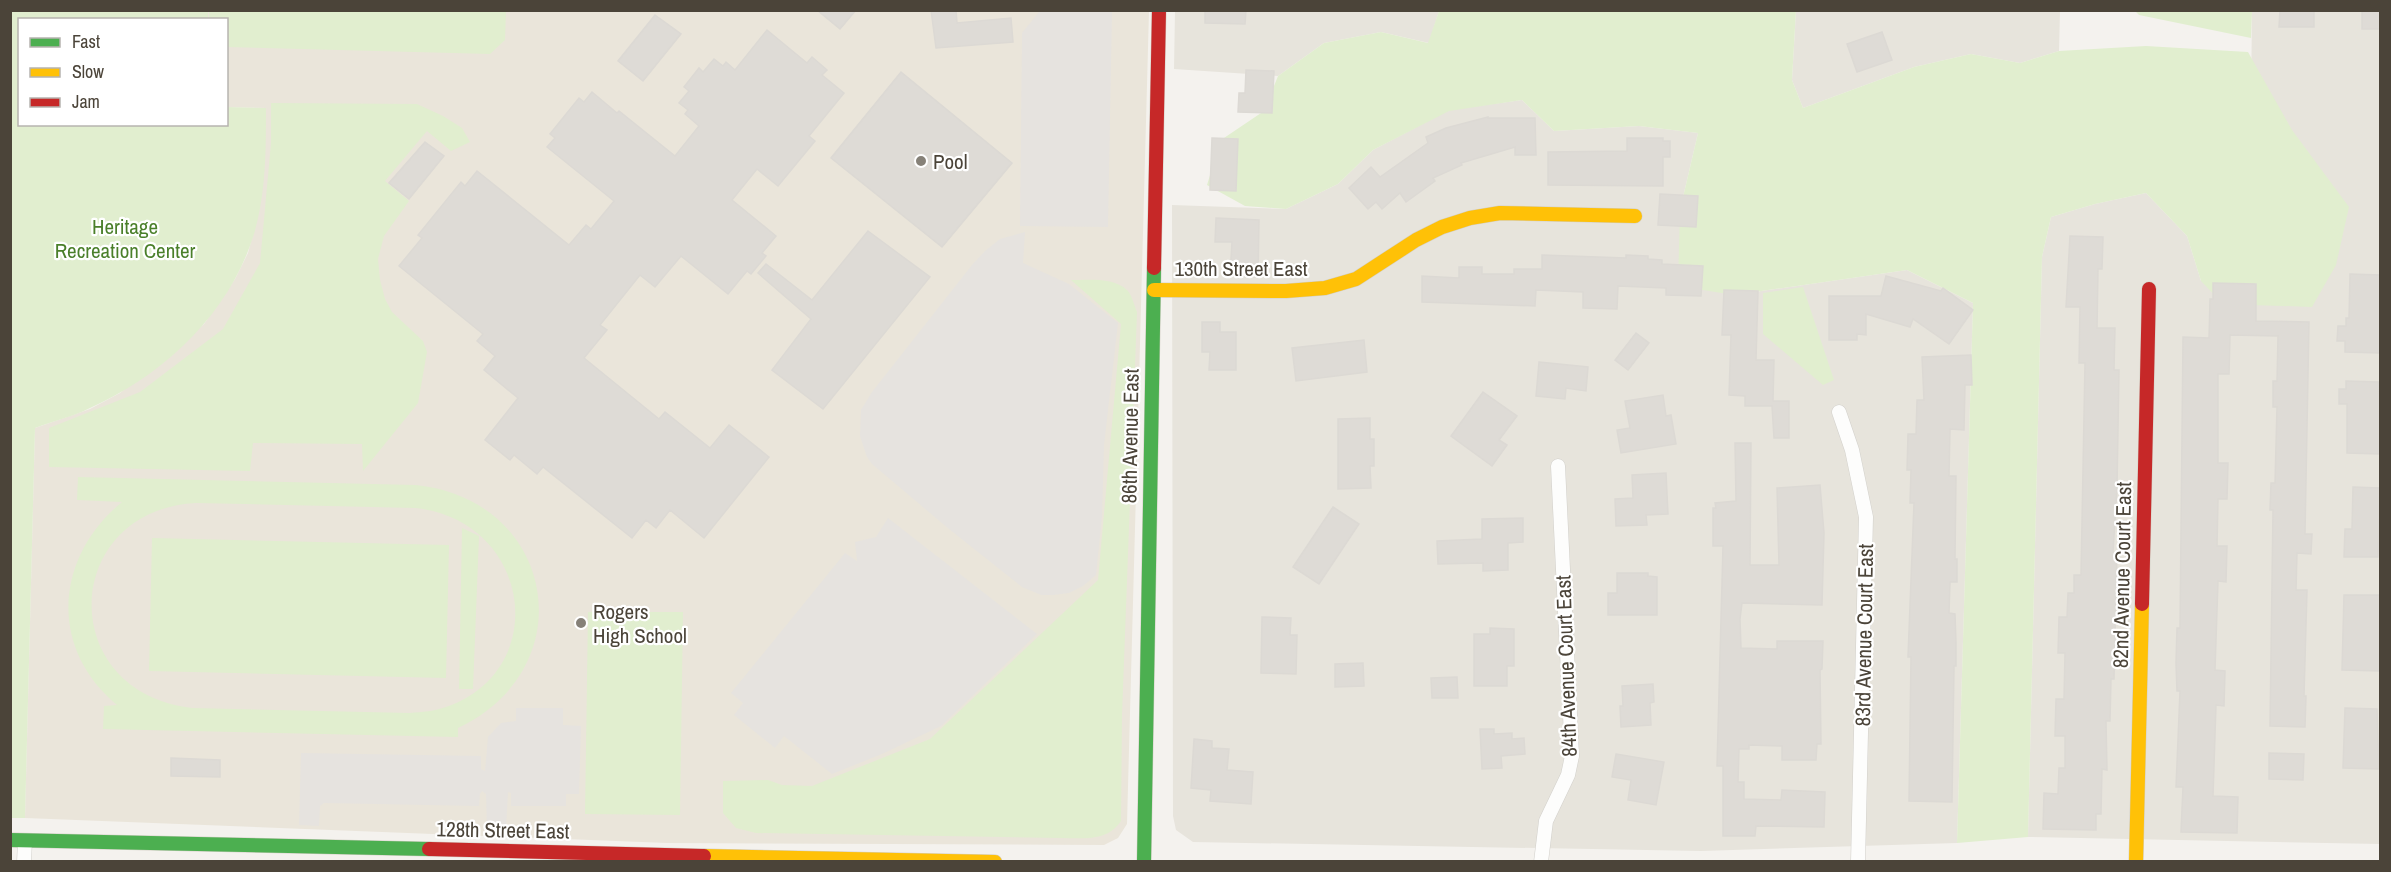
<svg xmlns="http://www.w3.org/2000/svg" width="2391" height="872" viewBox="0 0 2391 872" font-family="'Archivo Narrow',sans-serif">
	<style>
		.residential { fill: #e7e4dc }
		.education { fill: #eae5da }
		.green { fill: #e1eecf; fill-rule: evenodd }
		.parking { fill: #e6e3df }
		.building { fill: #dedbd6; stroke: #dcd9d4; stroke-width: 1.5 }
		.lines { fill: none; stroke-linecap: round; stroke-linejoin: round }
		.street-casing { stroke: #d2d0cb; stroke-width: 15 }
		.fast-casing { stroke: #d3cfc5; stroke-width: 15 }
		.slow-casing { stroke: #d3cfc5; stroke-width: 15 }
		.jam-casing { stroke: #d3cfc5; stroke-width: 15 }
		.street { stroke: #fdfdfc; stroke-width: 14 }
		.fast { stroke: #4caf50; stroke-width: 14 }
		.slow { stroke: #ffc107; stroke-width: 14 }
		.jam { stroke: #c62828; stroke-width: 14 }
		.poi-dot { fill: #868178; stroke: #fff; stroke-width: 2 }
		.labels { text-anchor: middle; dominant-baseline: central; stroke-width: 4.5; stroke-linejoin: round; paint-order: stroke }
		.poi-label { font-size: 21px; fill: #4b4439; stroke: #fff; text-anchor: start }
		.park-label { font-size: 21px; fill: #4a7f2a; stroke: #fff }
		.street-label { font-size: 21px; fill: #4b4439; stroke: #fff }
	</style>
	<rect width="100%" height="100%" fill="#f4f2ee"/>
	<g class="residential">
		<polygon points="1175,11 1439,11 1429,43 1381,32 1324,43 1278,76 1174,69"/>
		<polygon points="1796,11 2060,11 2059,51 2020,63 1971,54 1914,67 1803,108 1792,80"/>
		<polygon points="2252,11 2380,11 2380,844 2028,837 2042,257 2051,217 2095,204 2146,193 2187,236 2201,281 2249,283"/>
		<polygon points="1522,100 1554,131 1639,126 1698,133 1680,210 1734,295 1907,270 1973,303 1957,843 1701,851 1193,842 1176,830 1173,816 1172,205 1286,209 1338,184 1373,150 1449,110"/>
	</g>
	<polygon class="education" points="208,11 1149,11 1127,824 1118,838 1104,845 667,843 25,818 35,428 90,409 120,393 204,324 235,279 248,253 259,211 266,108 227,107 226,20 208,19"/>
	<g class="green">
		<polygon points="1642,10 1796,10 1792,80 1803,108 1914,67 1971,54 2020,63 2059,51 2146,46 2248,52 2292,130 2349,207 2336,265 2312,307 2223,304 2201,281 2187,236 2146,193 2095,204 2051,217 2042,257 2028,837 1957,843 1973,303 1907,270 1734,295 1678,286 1680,210 1698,133 1639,126 1554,131 1522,100 1449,111 1373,150 1338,184 1286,209 1245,206 1207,185 1221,140 1264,111 1278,76 1324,43 1381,32 1428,43 1439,11"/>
		<path d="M10 11H208V20H20V124H226L227 107 266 108C266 150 266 194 254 234 230 313 164 375 90 408 72 417 53 421 35 428L25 818H10Z"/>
		<polygon points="209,11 506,11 505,40 490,54 227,47 226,20 209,19"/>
		<polygon points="2135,11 2252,11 2251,38 2139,15"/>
		<polygon points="271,103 417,104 443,116 462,128 470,142 451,151 427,131 385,181 409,201 384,236 378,259 380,280 385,299 392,312 423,341 427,352 418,403 363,471 362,444 253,443 250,471 49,467 49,428 140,392 223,329 260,263 271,143"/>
		<path d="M1071 280C1088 280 1114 277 1127 290 1132 295 1134 305 1137 312L1122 715 1121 821C1107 842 1084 838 1061 838L756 833 736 828 723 813V781L768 780 782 785 812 786 930 739 1098 580 1121 324Z"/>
		<polygon points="1803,287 1834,380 1823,385 1763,334 1763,293"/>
		<path d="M78 477 416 485C556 500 585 668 458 728V737L103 729 104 706 117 705C48 648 55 557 122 502L77 500ZM196 503 415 508C531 520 553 670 446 707 435 711 422 712 410 713L192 708C54 692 61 510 196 503Z"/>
		<polygon points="462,528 479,536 473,689 459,689"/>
		<polygon points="152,538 449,545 446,678 149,671"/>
		<polygon points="588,612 683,612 680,815 585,814"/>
	</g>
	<g class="parking">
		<polygon points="1040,11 1112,11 1108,227 1020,226 1022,33"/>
		<polygon points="1025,232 1023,263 1069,284 1118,323 1104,445 1102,516 1096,575 1083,586 1069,593 1053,595 1041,595 1022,587 949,529 872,464 867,457 860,436 861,410 872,392 972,265 985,251 1000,239"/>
		<polygon points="888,518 1037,634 941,726 882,754 832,774 784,736 775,748 734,715 743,703 731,693 845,553 857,561 855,542 876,537"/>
		<polygon points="516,708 563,708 563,725 581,726 579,794 566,794 566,806 511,806 511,793 508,792 506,829 487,830 486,794 482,791 480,794 479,806 324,803 320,806 319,826 299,825 301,753 481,756 481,769 485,771 488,737 501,723 516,721"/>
	</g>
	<g class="building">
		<polygon points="817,10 856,10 840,29"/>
		<polygon points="931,10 956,10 957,23 1011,18 1013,42 936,48"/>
		<polygon points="1205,10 1246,10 1245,24 1205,23"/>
		<polygon points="2280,10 2314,10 2314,27 2279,27"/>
		<rect x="2362" y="10" width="18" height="19"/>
		<polygon points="655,15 681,34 643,81 618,61"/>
		<polygon points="767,30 807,63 812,57 827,70 822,75 844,93 809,136 815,141 778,186 757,169 732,200 776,236 762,253 766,256 751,274 747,271 728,294 681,256 655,287 640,275 600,325 607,330 584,358 659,419 665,412 710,448 729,425 769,457 704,538 670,510 656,528 646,520 632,538 543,467 537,474 514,455 510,460 485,440 518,398 484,370 495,356 477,341 483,334 399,266 422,238 418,235 461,182 465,186 477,171 569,245 586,225 591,229 614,201 547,147 555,138 550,134 579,98 584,102 592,92 617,113 619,111 675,156 699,126 685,114 688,110 679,103 689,91 684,87 699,68 703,72 714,59 723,66 726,62 735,70"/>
		<polygon points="1882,32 1892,60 1857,72 1847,44"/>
		<polygon points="1246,70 1274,71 1272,113 1238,112 1239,93 1245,93"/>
		<polygon points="901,72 1012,163 942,247 831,158"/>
		<polygon points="1488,117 1488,118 1535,118 1536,155 1515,155 1515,147 1461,163 1462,165 1433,178 1435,181 1406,202 1400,193 1382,209 1376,202 1368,209 1349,188 1371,167 1380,177 1428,143 1426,137 1446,128"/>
		<polygon points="1212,138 1238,139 1236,191 1210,190"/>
		<polygon points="1627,138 1663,138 1663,141 1670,141 1670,157 1663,157 1663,186 1548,185 1548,152 1627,151"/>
		<polygon points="425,142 444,156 409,199 389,183"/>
		<polygon points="1660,194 1698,196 1696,227 1658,225"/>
		<polygon points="1216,218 1259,220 1258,277 1230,276 1232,242 1215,242"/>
		<polygon points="868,231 930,277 823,409 772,370 811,319 758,273 766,264 812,300"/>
		<polygon points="2070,236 2103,237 2102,269 2098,269 2097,328 2115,328 2114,370 2119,370 2117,488 2113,552 2117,553 2114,679 2111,679 2110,721 2106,721 2107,770 2102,769 2101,814 2096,814 2096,830 2043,829 2044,793 2058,794 2059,768 2065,768 2065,736 2055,736 2056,699 2064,699 2065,653 2058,653 2059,617 2067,617 2068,593 2074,593 2074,575 2081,575 2085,363 2079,363 2080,307 2066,307"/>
		<polygon points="1542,255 1626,258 1626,255 1648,256 1648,259 1662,260 1662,264 1703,266 1701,296 1666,295 1666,288 1618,286 1617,309 1583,308 1583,292 1536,290 1535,306 1422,302 1422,276 1459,278 1459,267 1482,267 1482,274 1514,274 1514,269 1542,269"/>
		<polygon points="2350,274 2380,275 2380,353 2345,352 2345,341 2337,341 2338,326 2346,326 2346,318 2349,318"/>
		<polygon points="1886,276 1941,291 1943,288 1973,310 1949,344 1913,319 1910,327 1866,314 1866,335 1857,334 1857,340 1829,340 1829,296 1881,296"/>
		<polygon points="2213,283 2256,284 2256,321 2309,322 2305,534 2312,534 2311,554 2297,553 2296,590 2307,590 2304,696 2306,696 2305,727 2270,726 2273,510 2270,510 2271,483 2275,483 2277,407 2273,407 2273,381 2277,381 2278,336 2230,335 2229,374 2218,374 2218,463 2228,463 2227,499 2218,499 2217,546 2227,546 2226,582 2218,581 2215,670 2225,671 2224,706 2216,705 2213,796 2238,797 2237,833 2181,832 2183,787 2176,787 2180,691 2177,691 2176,663 2177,628 2180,628 2183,337 2209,338 2210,299 2213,299"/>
		<polygon points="1724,290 1758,291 1756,360 1774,360 1773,401 1789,401 1789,438 1774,438 1772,406 1745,406 1745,396 1729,395 1731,335 1722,335"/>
		<polygon points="1202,322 1220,322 1220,332 1236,332 1236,370 1209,370 1210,352 1202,352"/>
		<polygon points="1636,333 1649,343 1628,370 1615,360"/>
		<polygon points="1364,340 1367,372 1296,381 1292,348"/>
		<polygon points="1971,355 1972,385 1965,385 1964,430 1950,429 1949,476 1956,476 1955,559 1957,559 1957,582 1950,582 1949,613 1955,614 1956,642 1956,666 1954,666 1952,802 1909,801 1911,657 1908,657 1914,503 1910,503 1911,470 1907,470 1908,434 1916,434 1917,400 1924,400 1922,357"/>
		<polygon points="1539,362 1588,367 1586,391 1566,388 1565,399 1536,396"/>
		<polygon points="2346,381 2379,382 2380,454 2347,453 2347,404 2339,404 2339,389 2346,389"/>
		<polygon points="1483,392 1517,416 1499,440 1507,445 1492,466 1451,436"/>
		<polygon points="1663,395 1666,416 1671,415 1676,444 1621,453 1617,430 1630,428 1625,401"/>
		<polygon points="1370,418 1370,439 1374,439 1374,466 1370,466 1371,488 1338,489 1338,419"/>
		<polygon points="1735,443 1751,443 1750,565 1779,565 1777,488 1820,485 1824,533 1822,605 1742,603 1740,619 1741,648 1777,649 1777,641 1823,641 1822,669 1820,670 1821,744 1817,744 1816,760 1782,760 1782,746 1749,745 1749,749 1739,749 1738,782 1744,782 1744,799 1781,800 1782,790 1825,792 1824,827 1756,826 1755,836 1723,836 1723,766 1717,766 1723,546 1713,546 1713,508 1716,508 1715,503 1736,501"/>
		<polygon points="1666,473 1668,514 1646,515 1647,525 1616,526 1615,499 1633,498 1632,475"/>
		<polygon points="2353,487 2380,488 2378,557 2344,557 2345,529 2352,529"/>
		<polygon points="1333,507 1359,524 1319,584 1293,567"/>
		<polygon points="1523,518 1523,542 1508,543 1508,570 1483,571 1483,563 1438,564 1437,541 1482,539 1482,519"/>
		<polygon points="1617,573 1648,573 1648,576 1657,577 1657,615 1608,615 1608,593 1617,593"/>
		<polygon points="2344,595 2380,595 2380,671 2342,670"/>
		<polygon points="1262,617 1291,618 1290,635 1297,635 1296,674 1261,673"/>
		<polygon points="1490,628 1514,629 1514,666 1507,666 1507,686 1474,686 1474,634 1490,634"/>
		<polygon points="1363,663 1364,686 1335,687 1335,664"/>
		<polygon points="1457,677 1458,698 1432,698 1431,678"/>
		<polygon points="1653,684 1654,702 1650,703 1651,725 1621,727 1620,706 1623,706 1622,686"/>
		<polygon points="2345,708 2377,709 2379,769 2343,768"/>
		<polygon points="1480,729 1494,729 1494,734 1512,733 1512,739 1524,738 1525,754 1501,756 1502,768 1482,769"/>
		<polygon points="1194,739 1212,741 1212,748 1229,749 1227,770 1253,772 1251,804 1210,801 1211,790 1191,788"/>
		<polygon points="2269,753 2304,754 2303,780 2269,779"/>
		<polygon points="1616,754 1664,762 1656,805 1628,800 1631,780 1612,777"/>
		<polygon points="171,758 220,760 220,777 171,776"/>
	</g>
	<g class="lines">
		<defs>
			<g id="street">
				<polyline points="1839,412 1852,450 1866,517 1858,862"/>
				<polyline points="24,862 25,841"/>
				<polyline points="1541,862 1546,821 1568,775 1572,756 1558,466"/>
			</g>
			<g id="fast">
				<polyline points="10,840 429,849"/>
				<polyline points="1144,862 1154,268"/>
			</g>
			<g id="slow">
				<polyline points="1154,290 1286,291 1325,288 1356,279 1416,240 1442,227 1470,218 1500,213 1635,216"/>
				<polyline points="704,856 995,862"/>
				<polyline points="2136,862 2142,604"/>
			</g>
			<g id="jam">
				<polyline points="1154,268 1159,10"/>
				<polyline points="2142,604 2149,289"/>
				<polyline points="429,849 704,856"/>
			</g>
		</defs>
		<use href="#street" class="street-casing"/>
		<use href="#fast" class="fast-casing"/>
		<use href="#slow" class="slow-casing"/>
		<use href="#jam" class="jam-casing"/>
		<use href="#street" class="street"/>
		<use href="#fast" class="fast"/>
		<use href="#slow" class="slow"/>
		<use href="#jam" class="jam"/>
	</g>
	<g class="poi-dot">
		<circle cx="921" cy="161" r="6"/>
		<circle cx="581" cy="623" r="6"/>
	</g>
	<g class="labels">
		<g class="poi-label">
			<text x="933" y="161">Pool</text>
			<text x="593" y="611">Rogers<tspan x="593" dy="24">High School</tspan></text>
		</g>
		<g class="park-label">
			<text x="125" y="226">Heritage<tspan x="125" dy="24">Recreation Center</tspan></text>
		</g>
		<g class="street-label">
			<text x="1241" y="268">130th Street East</text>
			<text transform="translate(1130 436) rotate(-89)">86th Avenue East</text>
			<text transform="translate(2122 575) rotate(-89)">82nd Avenue Court East</text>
			<text transform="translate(1864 635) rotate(-89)">83rd Avenue Court East</text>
			<text transform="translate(1566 666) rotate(-92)">84th Avenue Court East</text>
			<text transform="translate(503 830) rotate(1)">128th Street East</text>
		</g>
	</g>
	<rect width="2391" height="872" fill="none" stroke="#4b4439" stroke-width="24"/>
	<rect x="18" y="18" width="210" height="108" fill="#ffffff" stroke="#b7b4b0" stroke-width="1.5"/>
	<rect x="30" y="38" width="30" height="9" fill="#4caf50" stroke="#b7b4b0" stroke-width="1.5"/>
	<text x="72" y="48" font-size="18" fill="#4b4439">Fast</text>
	<rect x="30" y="68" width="30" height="9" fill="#ffc107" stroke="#b7b4b0" stroke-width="1.5"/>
	<text x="72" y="78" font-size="18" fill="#4b4439">Slow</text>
	<rect x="30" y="98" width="30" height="9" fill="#c62828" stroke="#b7b4b0" stroke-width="1.5"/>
	<text x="72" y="108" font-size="18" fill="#4b4439">Jam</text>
</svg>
